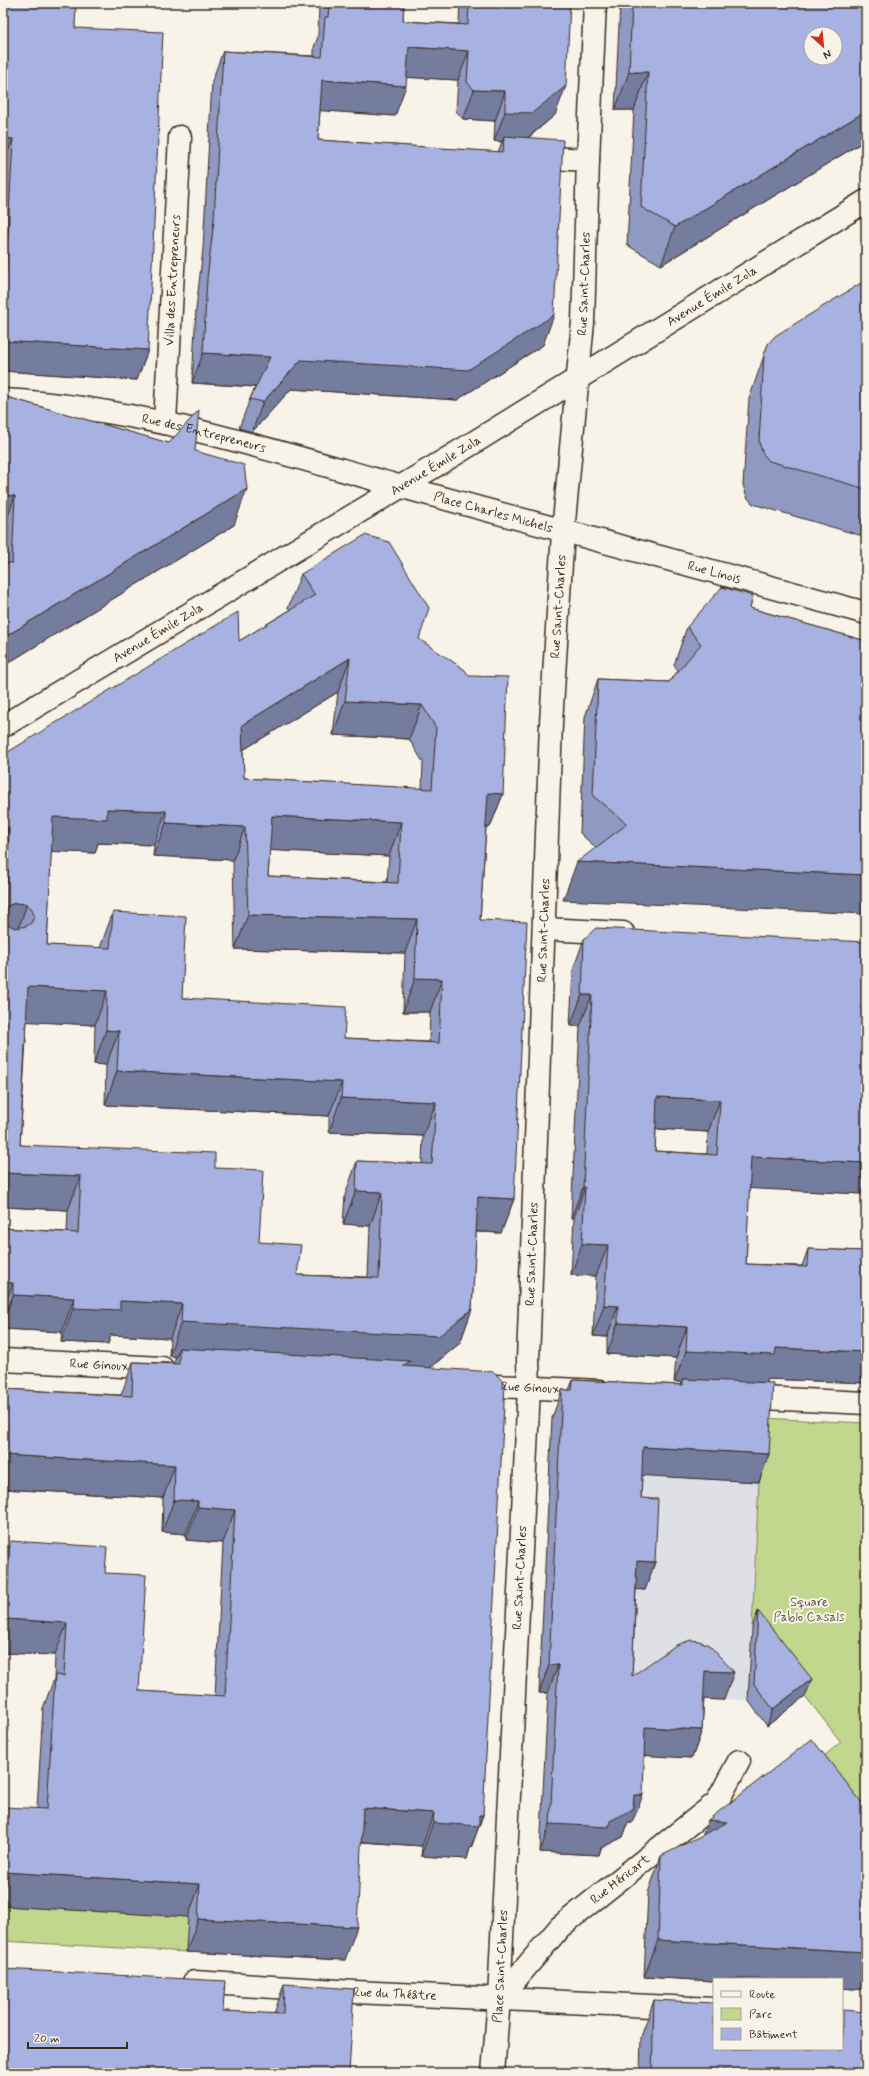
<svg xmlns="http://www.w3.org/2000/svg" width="869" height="2076" viewBox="0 0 869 2076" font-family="Mynerve,sans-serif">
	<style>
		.built { fill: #dfe0e6 }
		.green { fill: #c0d78d; stroke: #7e8056 }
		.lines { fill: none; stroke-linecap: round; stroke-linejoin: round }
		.street-casing { stroke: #3b2a1e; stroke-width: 25 }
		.secondary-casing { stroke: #3b2a1e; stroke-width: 25 }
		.street { stroke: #f7f3e8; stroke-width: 22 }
		.secondary { stroke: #f7f3e8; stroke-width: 22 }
		.wall { fill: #9099c2; stroke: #3b2a1e; fill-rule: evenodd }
		.shaded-wall { fill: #757d9e; stroke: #3b2a1e }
		.building { fill: #a7b2e2; stroke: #3b2a1e; fill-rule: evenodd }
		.labels { text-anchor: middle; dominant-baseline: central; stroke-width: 4; stroke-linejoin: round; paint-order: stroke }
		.street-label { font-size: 13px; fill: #3b2a1e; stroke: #f7f3e8 }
		.park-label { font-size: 13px; fill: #5c553a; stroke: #f7f3e8 }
	</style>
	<rect width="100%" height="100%" fill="#f7f3e8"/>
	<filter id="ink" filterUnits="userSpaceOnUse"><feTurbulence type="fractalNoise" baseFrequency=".025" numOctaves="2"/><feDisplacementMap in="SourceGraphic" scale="8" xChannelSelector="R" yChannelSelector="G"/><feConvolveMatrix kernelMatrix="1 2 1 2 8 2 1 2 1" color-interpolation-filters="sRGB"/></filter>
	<g filter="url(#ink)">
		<polygon class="built" points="762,1418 748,1700 539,1693 548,1506"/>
		<g class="green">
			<polygon points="762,1418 866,1423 866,1862 813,1765 841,1742 752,1628"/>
			<polygon points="3,1906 188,1916 187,1952 3,1941"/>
		</g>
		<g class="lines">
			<defs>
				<g id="street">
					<polyline points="533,157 588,160"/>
					<path id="s1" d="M165 423 180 137"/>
					<polyline points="544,929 623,933"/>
					<path id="s2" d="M3 1360 162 1368"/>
					<path id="s3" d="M476 1385 599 1391"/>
					<polyline points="743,1397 866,1403"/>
					<path id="s4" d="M194 1982 355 1992 714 2009"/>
					<path id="s5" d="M499 1999 560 1927 717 1802 739 1761"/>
					<path id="s6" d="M493 2073 499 1999 529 1388 528 1361 551 723 563 532 583 322 588 160 595 3"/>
				</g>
				<g id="secondary">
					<path id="s7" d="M3 400C137 407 267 449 395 485 552 529 709 571 866 613"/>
					<path id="s8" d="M3 726 460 451 866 201"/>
				</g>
			</defs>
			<use href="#street" class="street-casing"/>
			<use href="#secondary" class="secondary-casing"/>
			<use href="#street" class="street"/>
			<use href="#secondary" class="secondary"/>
		</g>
		<g class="wall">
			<polygon points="3,3 75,28 148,350 137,380 3,371"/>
			<path d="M319 3H404L403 21 459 24 460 3H570L555 115 528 138 543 345 457 400 291 389 252 432 239 428 250 399 255 387 192 383 196 309 203 249 212 81 223 51 314 56V47L318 37ZM407 77 458 80 456 111 463 119 495 121 494 141 502 142 498 152 318 140 320 110 395 116Z"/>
			<polygon points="620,3 866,3 866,140 661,265 627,245 634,110 615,110"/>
			<polygon points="866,280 866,537 753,504 747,497 743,485 749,399 768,344"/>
			<polygon points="3,396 195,451 234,525 3,666"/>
			<path d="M301 574 419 639 503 794 490 827H486L480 920 514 1199 501 1233 476 1232 472 1309 460 1343 430 1368 483 1815 471 1848H470L467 1859 421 1856 422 1846 361 1842 345 1960 186 1952 188 1917 37 1809 43 1708 54 1679 55 1655 3 1653V1561L10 1541 105 1573 139 1691 215 1696 223 1543 186 1540V1534L162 1532 163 1498 3 1489V1389L121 1395 133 1362 174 1363 176 1357 169 1356 170 1338 111 1335 108 1344 61 1342 62 1332 3 1329V1228L67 1232 68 1210 3 1207V755L239 641 290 610 288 608ZM338 692 333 735 409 739 423 762 422 789 244 778 243 750ZM98 843 154 845 153 856 233 860 235 949 405 953 403 1012H430L429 1042 344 1038 182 998 113 912 100 948 47 945 51 851 95 853ZM270 850 389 856 387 882 268 876ZM27 1021 95 1025 94 1064 106 1065 105 1105 329 1116V1132L423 1136 422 1164 357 1161 345 1195 343 1224 370 1226 368 1277 297 1275 259 1242 215 1168 20 1145Z"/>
			<polygon points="750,608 866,641 563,900 596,848 580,833 585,717 598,679 669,682 678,671 674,665 687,627"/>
			<path d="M584 939 866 942V1186L863 1194 749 1188 746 1264 802 1266 808 1249 866 1251V1383L767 1379 765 1383 769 1454 759 1482 642 1475 641 1498 655 1562 645 1590 636 1589 632 1676 724 1700 704 1699 702 1730 692 1758 644 1755 632 1823H628L623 1837 601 1848 599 1855 540 1852 548 1693H539L552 1418 562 1390H569L573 1380 681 1385 682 1382H674L676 1358 607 1354V1337L593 1336 596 1276 571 1275 574 1218H571L580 1026H570L573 970ZM656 1129 708 1132 707 1154 655 1151Z"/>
			<polygon points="758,1611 806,1695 767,1726 748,1700 752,1628"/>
			<polygon points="866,1808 866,1990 842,1988 842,1979 714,1979 714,1981 644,1977 648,1893 661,1856"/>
			<polygon points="284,1984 349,2073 223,2011 274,2014"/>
			<polygon points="654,2000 866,2073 640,2073 641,2037"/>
		</g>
		<g class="shaded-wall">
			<polygon points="409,47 469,51 458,80 398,77"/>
			<polygon points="629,72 648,72 634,110 615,110"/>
			<polygon points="322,80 406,86 395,116 311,110"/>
			<polygon points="566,86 555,115 521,143 504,136 502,142 494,141 505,112"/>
			<polygon points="474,90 505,91 495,121 463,119"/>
			<polygon points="866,111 866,140 661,265 675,227"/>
			<polygon points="3,138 13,139 3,165"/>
			<polygon points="554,315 543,345 457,400 291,389 252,432 263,402 301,360"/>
			<polygon points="3,341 148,350 137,380 3,371"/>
			<polygon points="203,353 270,357 259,387 192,383"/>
			<polygon points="247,489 234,525 3,666 3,638"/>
			<polygon points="3,495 15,496 3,530"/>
			<polygon points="350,658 338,692 230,758 242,725"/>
			<polygon points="345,701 422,705 409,739 333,735"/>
			<polygon points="488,793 503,794 490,827 475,827"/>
			<polygon points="107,809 166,811 154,845 98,843 95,853 41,851 53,817"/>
			<polygon points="272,816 401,822 389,856 260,850"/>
			<polygon points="166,823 245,827 233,860 153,856"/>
			<polygon points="9,827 3,844 3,830"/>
			<polygon points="577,862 866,875 866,914 563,900"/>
			<polygon points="15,903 27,904 15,938 7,924 3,935 3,918 7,906"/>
			<polygon points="248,915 417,919 405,953 235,949"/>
			<polygon points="415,978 442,979 430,1012 403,1012"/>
			<polygon points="28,987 107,991 95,1025 16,1021"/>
			<polygon points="582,995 592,995 580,1026 570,1026"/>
			<polygon points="106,1030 119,1031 106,1065 94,1064"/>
			<polygon points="117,1071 342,1082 329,1116 105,1105"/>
			<polygon points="657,1097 720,1100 708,1132 645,1128"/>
			<polygon points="341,1098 436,1102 423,1136 329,1132"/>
			<polygon points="751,1157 866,1163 866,1186 863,1194 739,1188"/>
			<polygon points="3,1173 81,1176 68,1210 3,1207"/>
			<polygon points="583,1187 585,1187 574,1218 571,1218"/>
			<polygon points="356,1191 382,1192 370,1226 343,1224"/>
			<polygon points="478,1197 514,1199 501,1233 466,1231"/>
			<polygon points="582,1244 608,1245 596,1276 571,1275"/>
			<polygon points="3,1282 13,1283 3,1311"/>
			<polygon points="13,1295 74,1298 62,1332 3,1329 3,1321"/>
			<polygon points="120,1301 182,1304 170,1338 111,1335 108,1344 61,1342 73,1308"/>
			<polygon points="604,1305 618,1306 607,1337 593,1336"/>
			<polygon points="472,1309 460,1343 427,1370 179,1348 176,1357 169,1356 181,1322"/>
			<polygon points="618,1323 687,1327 676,1358 607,1354"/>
			<polygon points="776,1348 866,1352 866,1383 767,1379 764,1386 683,1379 682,1382 674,1382 686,1351"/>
			<polygon points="643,1447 769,1454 759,1482 633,1475"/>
			<polygon points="3,1455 175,1465 163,1498 3,1489"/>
			<polygon points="174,1500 198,1501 186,1534 162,1532"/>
			<polygon points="198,1507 235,1510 223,1543 186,1540"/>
			<polygon points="637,1561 655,1562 645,1590 627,1589"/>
			<polygon points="6,1619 67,1623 55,1655 3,1653 3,1627"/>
			<polygon points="549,1665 558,1665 548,1693 539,1693"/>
			<polygon points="705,1671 734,1672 724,1700 695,1699"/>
			<polygon points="812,1679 806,1695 767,1726 773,1709"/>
			<polygon points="645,1727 702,1730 692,1758 635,1755"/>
			<polygon points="634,1795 643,1795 632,1823 628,1823 623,1837 601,1848 599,1855 540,1852 550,1824 610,1821"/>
			<polygon points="363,1808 434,1813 422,1846 351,1841"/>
			<polygon points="479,1815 483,1815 471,1848 470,1848 467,1859 421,1856 433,1823"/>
			<polygon points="708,1820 728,1822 694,1857"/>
			<polygon points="3,1872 200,1884 188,1917 3,1906"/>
			<polygon points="198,1919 357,1927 345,1960 186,1952"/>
			<polygon points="658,1940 866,1952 866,1990 842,1988 842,1979 714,1979 714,1981 644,1977"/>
			<polygon points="722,2070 766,2073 720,2073"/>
		</g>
		<g class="building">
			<polygon points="3,3 76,3 75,28 163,32 148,350 3,341 3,273 6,273 13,139 3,138"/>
			<polygon points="329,3 404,3 403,21 468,25 469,3 570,3 566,86 532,113 505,112 505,91 474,90 467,82 469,51 409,47 406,86 322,80 318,140 503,152 504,136 563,140 554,315 468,370 301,360 263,402 250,399 270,357 203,353 207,279 214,220 223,51 322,57 325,17 328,17"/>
			<path d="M632 3H866V111L675 227 641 207 648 72H629ZM811 34H835V58H811Z"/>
			<polygon points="866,280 866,489 769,461 763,454 759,442 764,355 768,344 775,336"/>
			<polygon points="3,396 169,443 199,410 195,451 244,465 247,489 3,638 3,563 12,563 15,496 3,495"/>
			<path d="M365 535 389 542 429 608 419 639 465 670 469 676 508 677 503 794 488 793 480 920 527 922 514 1199 478 1197 472 1309 439 1336 181 1322 182 1304 120 1301V1310L73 1308 74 1298 13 1295V1283L3 1282V1228L78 1233 81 1176 3 1173V943H6L7 924 15 928 27 926 32 922 34 916 32 909 27 904 15 903 7 906 9 827 3 830V755L238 612 239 641 315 595 301 574ZM350 658 345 701 422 705 436 728 432 789 244 778 242 725ZM107 809 166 811V823L245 827 248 915 417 919 415 978 442 979 439 1043 344 1038 346 1007 182 998 186 916 113 912 110 948 47 945 53 817 107 819ZM272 816 401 822 398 883 268 876ZM28 987 107 991 106 1030 119 1031 117 1071 342 1082 341 1098 436 1102 432 1164 357 1161 356 1191 382 1192 379 1278 297 1275 301 1245 259 1242 263 1170 215 1168V1153L20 1145Z"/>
			<polygon points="722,587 753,596 750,608 866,641 866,875 577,862 627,824 593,796 598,679 669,682 701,644 687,627"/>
			<path d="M596 928 866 942V1163L751 1157 746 1264 807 1267 808 1249 866 1251V1352L776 1348 775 1355 686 1351 687 1327 618 1323V1306L604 1305 608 1245 582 1244 585 1187H583L592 995H582L584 939ZM657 1097 720 1100 717 1155 655 1151Z"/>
			<polygon points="179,1348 410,1361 403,1366 494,1372 505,1384 483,1815 479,1815 479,1826 433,1823 434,1813 363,1808 357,1927 198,1919 200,1884 3,1872 3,1807 47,1809 55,1675 64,1676 67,1623 6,1619 10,1541 107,1547 105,1573 146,1575 139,1691 225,1696 235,1510 198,1507 198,1501 174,1500 175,1465 3,1455 3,1389 132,1396 133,1362 179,1364"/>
			<polygon points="683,1379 773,1383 769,1454 643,1447 641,1498 658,1499 655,1562 637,1561 632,1676 676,1645 691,1640 699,1641 709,1645 734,1672 705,1671 702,1730 645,1727 643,1795 634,1795 633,1809 610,1821 609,1827 550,1824 558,1665 549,1665 562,1390 572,1390 573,1380 683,1385"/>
			<polygon points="758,1611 812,1679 773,1709 754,1684"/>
			<polygon points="812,1739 866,1808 866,1952 658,1940 661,1856 728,1822 708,1820"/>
			<polygon points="3,1969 225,1981 223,2011 283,2014 284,1984 354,1989 349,2073 3,2073"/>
			<polygon points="654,2000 714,2003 714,2049 842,2049 842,2010 866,2012 866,2073 766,2073 722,2070 721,2073 652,2073"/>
		</g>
	</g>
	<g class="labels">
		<g class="street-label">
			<text stroke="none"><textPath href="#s1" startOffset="143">Villa des Entrepreneurs</textPath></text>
			<text stroke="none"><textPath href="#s6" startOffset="1792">Rue Saint-Charles</textPath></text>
			<text stroke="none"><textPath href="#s8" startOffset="829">Avenue Émile Zola</textPath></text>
			<text stroke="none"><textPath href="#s7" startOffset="204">Rue des Entrepreneurs</textPath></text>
			<text stroke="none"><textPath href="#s8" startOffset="505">Avenue Émile Zola</textPath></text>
			<text stroke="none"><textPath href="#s7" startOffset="504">Place Charles Michels</textPath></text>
			<text stroke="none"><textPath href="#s7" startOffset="733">Rue Linois</textPath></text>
			<text stroke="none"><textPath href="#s6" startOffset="1468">Rue Saint-Charles</textPath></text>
			<text stroke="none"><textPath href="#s8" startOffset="181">Avenue Émile Zola</textPath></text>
			<text stroke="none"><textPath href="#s6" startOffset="1144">Rue Saint-Charles</textPath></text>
			<text stroke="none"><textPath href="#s6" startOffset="820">Rue Saint-Charles</textPath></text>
			<text stroke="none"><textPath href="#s2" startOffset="96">Rue Ginoux</textPath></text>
			<text stroke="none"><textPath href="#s3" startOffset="54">Rue Ginoux</textPath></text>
			<text stroke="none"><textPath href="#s6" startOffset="496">Rue Saint-Charles</textPath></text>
			<text stroke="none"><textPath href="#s5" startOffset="171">Rue Héricart</textPath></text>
			<text stroke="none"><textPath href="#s6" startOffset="107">Place Saint-Charles</textPath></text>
			<text stroke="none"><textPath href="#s4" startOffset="201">Rue du Théâtre</textPath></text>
		</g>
		<g class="park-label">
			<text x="809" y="1602">Square<tspan x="809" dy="15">Pablo Casals</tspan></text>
		</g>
	</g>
	<rect width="869" height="2076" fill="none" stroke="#f7f3e8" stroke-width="16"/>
	<rect x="8" y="8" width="853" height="2060" fill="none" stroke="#3b2a1e" stroke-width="1.5" filter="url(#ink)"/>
	<rect x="713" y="1978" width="130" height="72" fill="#f7f3e8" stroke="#aca397"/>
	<rect x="721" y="1991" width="20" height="6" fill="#f7f3e8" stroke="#aca397"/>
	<text x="749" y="1998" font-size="12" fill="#3b2a1e">Route</text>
	<rect x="721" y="2008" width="20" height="12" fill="#c0d78d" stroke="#aca397"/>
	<text x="749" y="2018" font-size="12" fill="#3b2a1e">Parc</text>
	<rect x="721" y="2028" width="20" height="12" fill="#a7b2e2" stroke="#aca397"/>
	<text x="749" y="2038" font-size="12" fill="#3b2a1e">Bâtiment</text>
	<g transform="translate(823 46) rotate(153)"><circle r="19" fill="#f7f3e8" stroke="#aca397"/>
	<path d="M0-3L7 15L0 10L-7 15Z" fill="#c8321e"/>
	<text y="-6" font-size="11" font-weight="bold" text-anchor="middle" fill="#3b2a1e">N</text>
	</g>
	<path d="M28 2042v6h99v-6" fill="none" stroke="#3b2a1e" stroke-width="2"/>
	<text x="34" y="2042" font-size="12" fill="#3b2a1e" stroke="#f7f3e8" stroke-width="3" paint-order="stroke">20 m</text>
</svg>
